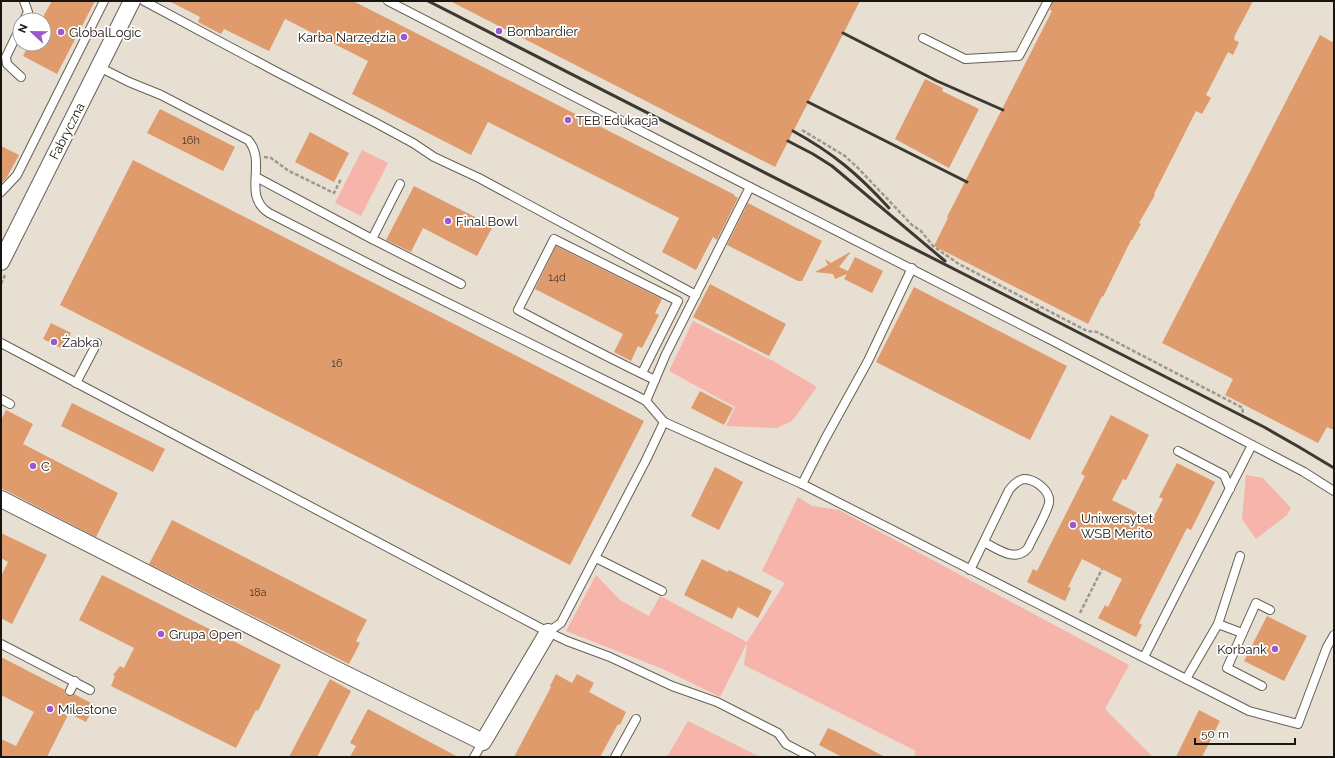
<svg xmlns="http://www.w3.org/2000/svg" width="1335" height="758" viewBox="0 0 1335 758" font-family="Raleway,sans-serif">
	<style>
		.green { fill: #f6b4aa }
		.building { fill: #df9b6c }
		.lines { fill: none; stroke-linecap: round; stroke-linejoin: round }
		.lane-casing { stroke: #666054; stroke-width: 10 }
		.street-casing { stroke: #666054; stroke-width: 18 }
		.path { stroke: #9e988e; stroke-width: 2.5; stroke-dasharray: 4 2; stroke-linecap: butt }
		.lane { stroke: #fff; stroke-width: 8 }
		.street { stroke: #fff; stroke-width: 16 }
		.rail { stroke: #3c3932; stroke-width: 3 }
		.poi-dot { fill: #9c59cf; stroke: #fff; stroke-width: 1.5 }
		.labels { text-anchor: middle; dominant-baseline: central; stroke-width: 3.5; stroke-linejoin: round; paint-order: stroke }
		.number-label { font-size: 11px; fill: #493627 }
		.poi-label { font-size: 13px; fill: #171510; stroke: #fff; text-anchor: start }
		.street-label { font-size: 13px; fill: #171510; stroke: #fff }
	</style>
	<rect width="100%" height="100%" fill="#e7dfd2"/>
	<g class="green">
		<polygon points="362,150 388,163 361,216 335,203"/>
		<polygon points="693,321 773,361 817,387 792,421 777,428 726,426 735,407 669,371"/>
		<polygon points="1246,475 1263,478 1291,508 1287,515 1256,539 1242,519"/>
		<polygon points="798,497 812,506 839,510 1129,665 1105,709 1153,757 914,757 916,751 744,665 747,643 720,697 663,669 566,631 596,575 620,600 649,616 660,596 747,642 785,583 762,571"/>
		<polygon points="688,721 760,757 667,757"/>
	</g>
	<g class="building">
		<polygon points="52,1 95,1 57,74 23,56 29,44 44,44 44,15"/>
		<polygon points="169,1 353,1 735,195 734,196 738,198 717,240 713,237 696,270 662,252 679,218 488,122 471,155 352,94 368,61 285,19 269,51 224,29 221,34 198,22 200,17"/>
		<polygon points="450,1 860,1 775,167"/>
		<polygon points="1053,1 1253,1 1234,37 1235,38 1234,40 1239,42 1233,55 1228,52 1206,95 1211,98 1202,114 1196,111 1154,194 1155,195 1139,223 1141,224 1132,240 1131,240 1109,285 1103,297 1102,296 1088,324 934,246 948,218 947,217 1052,11 1050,10"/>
		<polygon points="1320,35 1334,43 1334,430 1327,427 1318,443 1225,395 1233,379 1162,343"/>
		<polygon points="925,79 943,88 942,91 979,109 949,168 895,139"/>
		<polygon points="160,109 235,147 223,171 147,133"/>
		<polygon points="310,132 349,153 334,182 295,162"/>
		<polygon points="1,146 19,155 7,177 1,184"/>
		<polygon points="133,160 644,421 570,565 60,305"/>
		<polygon points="414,186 493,226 477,256 423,228 411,252 386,240"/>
		<polygon points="748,203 822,241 802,281 798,281 727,245"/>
		<polygon points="556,246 662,299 655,313 659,315 642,348 638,346 631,361 614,352 623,334 535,289"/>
		<polygon points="850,252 850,253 839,267 848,271 855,257 883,271 872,293 844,279 847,274 835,279 833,274 815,272 828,265 825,259 831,263"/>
		<polygon points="710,284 786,324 769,356 693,317"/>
		<polygon points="914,287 1067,366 1030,440 876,362"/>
		<polygon points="51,323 71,333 63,349 43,339"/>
		<polygon points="700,391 733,408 724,425 691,408"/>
		<polygon points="72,403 165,449 153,472 61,426"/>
		<polygon points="6,410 33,424 23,444 118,493 96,537 1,488 1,420"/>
		<polygon points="1111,415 1149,435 1126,480 1123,479 1112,500 1152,520 1163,499 1159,497 1177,463 1215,482 1191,530 1187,528 1139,623 1142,625 1136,637 1098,618 1105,605 1108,607 1122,579 1082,559 1068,587 1071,588 1065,601 1027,582 1033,569 1037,571 1085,476 1081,474"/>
		<polygon points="715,467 743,482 719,530 691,516"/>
		<polygon points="172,520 367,620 356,641 360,643 349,664 149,564"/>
		<polygon points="1,533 47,555 12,624 1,618 1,576 8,562 1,558"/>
		<polygon points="702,559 728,572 729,570 772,591 758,618 738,607 732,619 684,595"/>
		<polygon points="102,575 281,665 258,711 256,710 236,748 111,686 115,676 113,675 120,666 124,668 134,648 79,620"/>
		<polygon points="1267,616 1307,636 1284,681 1244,661"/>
		<polygon points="1,657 65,690 65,694 68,696 71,696 74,694 95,705 86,722 69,713 47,757 1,757 1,739 16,746 34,712 1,695"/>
		<polygon points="556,674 572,683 577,674 594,683 589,692 626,712 620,725 618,724 600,757 514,757 551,687 550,686"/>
		<polygon points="330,679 351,691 317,757 289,757"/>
		<polygon points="368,709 458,757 350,757 356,746 350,743"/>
		<polygon points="1199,710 1220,721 1202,757 1176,757"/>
		<polygon points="828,728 837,732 885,757 842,757 819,745"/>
	</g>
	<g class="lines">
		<defs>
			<g id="lane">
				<polyline points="144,1 275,71 376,123 413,143 434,157 479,178 696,295"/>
				<polyline points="388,1 750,187 1053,341 1304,472 1334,491"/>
				<polyline points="24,20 28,12 24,1"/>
				<polyline points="20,28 6,57 7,64 21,77"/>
				<polyline points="923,38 965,59 1019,56 1048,1"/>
				<path d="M99 67 129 82 161 95 248 140C268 163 241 195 269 213L389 274 635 395 646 401 664 422"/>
				<polyline points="256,177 372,239 400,184"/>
				<polyline points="1,192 17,175 104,1"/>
				<polyline points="372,239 461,284"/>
				<polyline points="1,343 548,632 567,641 610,657 672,686 717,702 778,733 786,744 811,757"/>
				<path d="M642 373 678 301 554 239 518 310C563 334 609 358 655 380"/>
				<polyline points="76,383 97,343"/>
				<polyline points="1,399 10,404"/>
				<polyline points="646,401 666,354 750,187"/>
				<polyline points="1178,451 1224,475 1230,489"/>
				<polyline points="802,484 1249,711 1298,724 1327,647 1334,635"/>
				<polyline points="596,558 662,591"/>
				<path d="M970 570 1009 490C1013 485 1018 480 1024 479 1035 479 1051 491 1049 503 1047 513 1033 537 1028 548 1016 563 997 549 984 542"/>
				<polyline points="1218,624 1242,633"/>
				<polyline points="548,632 561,623 646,460 664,422 802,484 825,439 868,361 912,268"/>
				<polyline points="1,644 90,690"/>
				<polyline points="1144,657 1252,445"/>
				<polyline points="1186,679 1218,624 1240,556"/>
				<polyline points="1262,686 1227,668 1256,603 1270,610"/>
				<polyline points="70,691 75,681"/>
				<polyline points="474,757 483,742"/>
				<polyline points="615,757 636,719"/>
			</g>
			<g id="street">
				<polyline points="1,262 132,1"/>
				<polyline points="1,499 329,666 483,742 548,632"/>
			</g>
		</defs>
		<use href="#lane" class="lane-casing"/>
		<use href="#street" class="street-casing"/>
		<g class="path">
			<polyline points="802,130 845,156 858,168 912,225 921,231 933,246 959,264 1087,331 1097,332 1243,408 1242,416"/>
			<polyline points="264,157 271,158 289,171 334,193 341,179"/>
			<polyline points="1,284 5,275"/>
			<polyline points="1037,312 1039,307"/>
			<polyline points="1080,613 1102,569"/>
		</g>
		<use href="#lane" class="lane"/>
		<use href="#street" class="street"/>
		<g class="rail">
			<polyline points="428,1 1264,427 1299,447 1334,468"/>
			<polyline points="843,33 937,81 1003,110"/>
			<polyline points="808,102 967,182"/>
			<path d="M793 131C833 153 858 174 889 208"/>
			<polyline points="788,141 813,154 832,166 945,261"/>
		</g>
	</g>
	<g class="poi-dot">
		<circle cx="499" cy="31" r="4"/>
		<circle cx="61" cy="32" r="4"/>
		<circle cx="404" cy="37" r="4"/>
		<circle cx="568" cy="120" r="4"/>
		<circle cx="448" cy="221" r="4"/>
		<circle cx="54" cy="342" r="4"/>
		<circle cx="33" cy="466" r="4"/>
		<circle cx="1073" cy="525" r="4"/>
		<circle cx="161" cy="634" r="4"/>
		<circle cx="1275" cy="649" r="4"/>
		<circle cx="50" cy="709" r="4"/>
	</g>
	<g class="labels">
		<g class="number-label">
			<text x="191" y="140">16h</text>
			<text x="557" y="277">14d</text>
			<text x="337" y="363">16</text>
			<text x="258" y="592">18a</text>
		</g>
		<g class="poi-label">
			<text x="507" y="31">Bombardier</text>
			<text x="69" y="32">GlobalLogic</text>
			<text x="396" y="37" text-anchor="end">Karba Narzędzia</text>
			<text x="576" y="120">TEB Edukacja</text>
			<text x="456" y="221">Final Bowl</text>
			<text x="62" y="342">Żabka</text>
			<text x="41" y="466">C</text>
			<text x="1081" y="518">Uniwersytet<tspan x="1081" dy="15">WSB Merito</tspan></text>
			<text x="169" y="634">Grupa Open</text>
			<text x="1267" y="649" text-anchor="end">Korbank</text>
			<text x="58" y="709">Milestone</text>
		</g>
		<g class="street-label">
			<text transform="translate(67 131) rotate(-63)">Fabryczna</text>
		</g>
	</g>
	<rect width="1335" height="758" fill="none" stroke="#171510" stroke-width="4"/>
	<g transform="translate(32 32) rotate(292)"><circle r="19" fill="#ffffff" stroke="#a2a19f"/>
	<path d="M0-3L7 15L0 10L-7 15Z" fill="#9c59cf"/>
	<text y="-6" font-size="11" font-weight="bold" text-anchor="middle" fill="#171510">N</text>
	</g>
	<path d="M1195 738v6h100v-6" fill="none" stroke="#171510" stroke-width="2"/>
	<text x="1201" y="738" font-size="12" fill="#171510" stroke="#ffffff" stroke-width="3" paint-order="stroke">50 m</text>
</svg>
